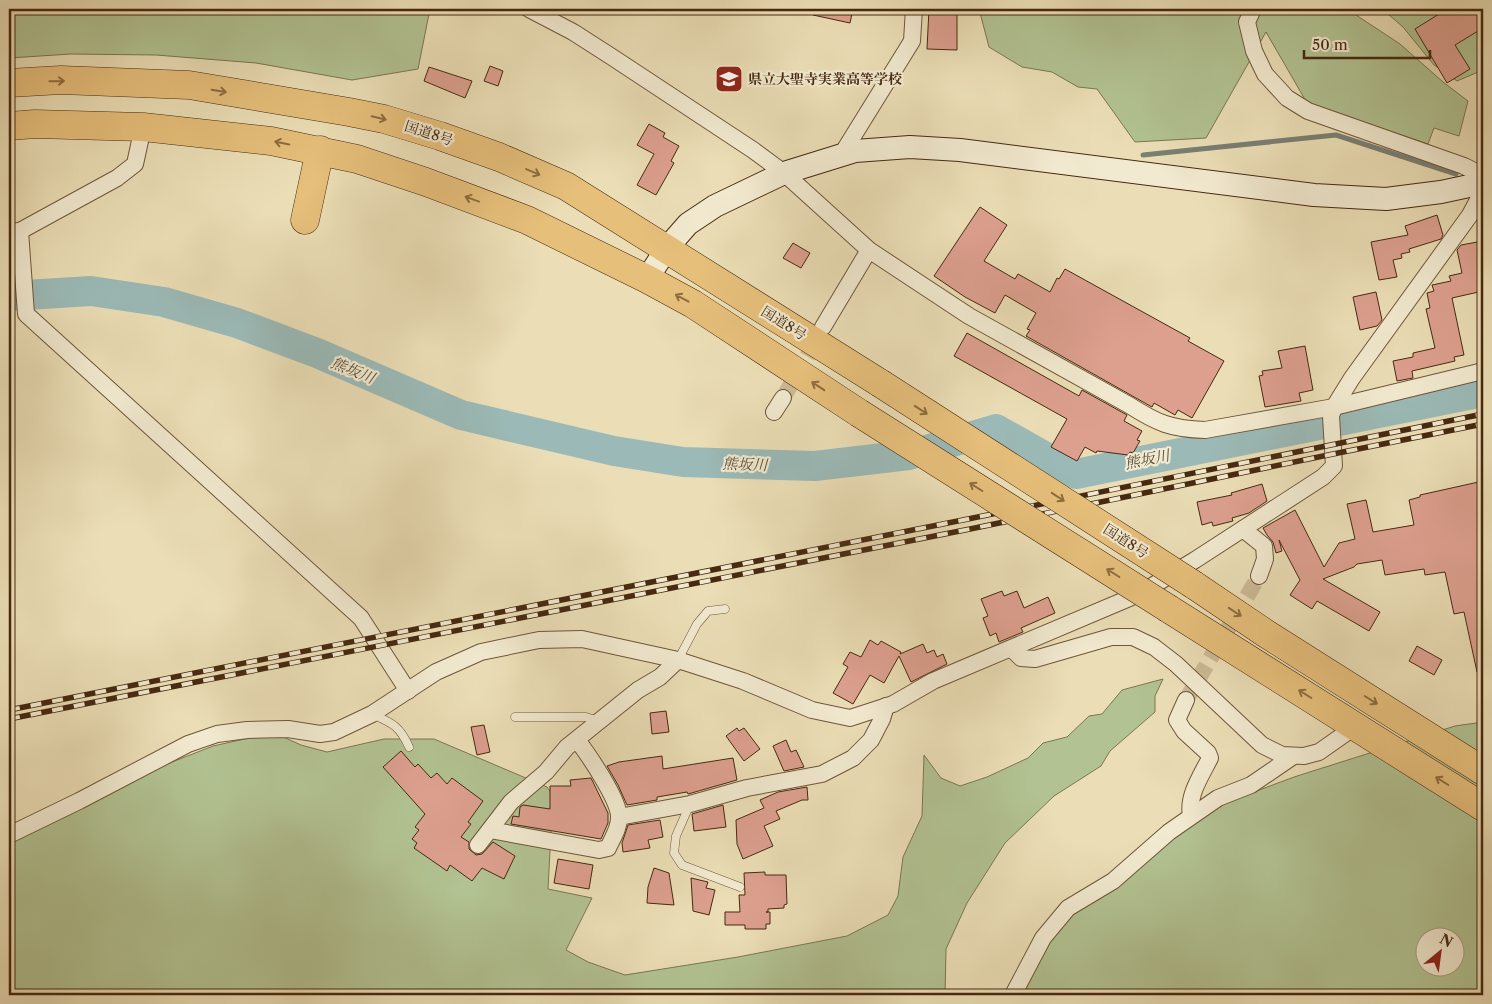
<svg xmlns="http://www.w3.org/2000/svg" width="1492" height="1004" viewBox="0 0 1492 1004" font-family="'Libre Caslon Text','Noto Serif JP',serif">
	<style>
		.green { fill: #b2c292; stroke: #7c7651; fill-rule: evenodd }
		.lines { fill: none; stroke-linecap: round; stroke-linejoin: round }
		.stream { stroke: #798074; stroke-width: 5 }
		.river { stroke: #9bbab7; stroke-width: 30 }
		.building { fill: #dda08f; stroke: #462910 }
		.street-tunnel { stroke: #caba95; stroke-width: 16; stroke-dasharray: 16 8; stroke-linecap: butt }
		.lane-casing { stroke: #6f563a; stroke-width: 9 }
		.street-casing { stroke: #6f563a; stroke-width: 18 }
		.secondary-casing { stroke: #462910; stroke-width: 24 }
		.highway-casing { stroke: #462910; stroke-width: 29 }
		.lane { stroke: #f2ead0; stroke-width: 8 }
		.street { stroke: #f2ead0; stroke-width: 16 }
		.secondary { stroke: #f2ead0; stroke-width: 22 }
		.highway { stroke: #e6bf7b; stroke-width: 28 }
		.rail-casing { stroke: #462910; stroke-width: 5.5 }
		.rail { stroke: #f2ead0; stroke-width: 4; stroke-dasharray: 11; stroke-linecap: butt }
		.highway-bridge-casing { stroke: #462910; stroke-width: 29; stroke-linecap: butt }
		.highway-bridge { stroke: #e6bf7b; stroke-width: 28 }
		.oneway { stroke: #8e6c40 }
		.labels { text-anchor: middle; dominant-baseline: central; stroke-width: 4.5; stroke-linejoin: round; paint-order: stroke }
		.poi-label { font-size: 14px; font-weight: bold; fill: #462910; stroke: #f2ead0; text-anchor: start }
		.street-label { font-size: 14px; fill: #462910; stroke: #f2ead0 }
		.water-label { font-size: 15px; font-style: italic; fill: #5b4d3a; stroke: #f2ead0 }
	</style>
	<rect width="100%" height="100%" fill="#ebdeb6"/>
	<filter id="stains"><feTurbulence type="fractalNoise" baseFrequency=".004" numOctaves="4"/><feColorMatrix values="0 0 0 0 .2 0 0 0 0 .09 0 0 0 0 .02 0 0 0 .5 -.17"/></filter>
	<radialGradient id="worn" r=".72"><stop offset=".6" stop-color="#630" stop-opacity="0"/><stop offset="1" stop-color="#630" stop-opacity=".3"/></radialGradient>
	<g class="green">
		<polygon points="9,9 430,9 418,69 352,80 256,63 156,55 71,54 9,58"/>
		<polygon points="979,9 1347,9 1400,44 1443,82 1468,101 1459,136 1434,128 1428,144 1307,103 1266,32 1206,138 1135,142 1097,89 1078,87 1052,72 1022,67 989,47"/>
		<polygon points="1382,9 1483,9 1483,70 1457,81 1434,65 1403,27"/>
		<polygon points="1163,679 1155,696 1155,712 1110,751 1101,766 1054,796 1005,843 967,903 946,949 945,995 9,995 9,842 167,764 213,746 249,738 281,736 301,745 327,752 384,739 434,739 547,787 552,794 552,813 548,889 592,898 566,950 588,962 625,975 738,957 847,936 888,915 898,896 903,857 922,816 924,755 941,778 960,786 987,777 1028,758 1043,743 1067,737 1089,716 1102,714 1122,690"/>
		<path d="M1483 722V995H1023L1034 970 1050 940 1068 916 1180 831 1214 807 1294 777 1455 726ZM1424 936H1454V966H1424Z"/>
	</g>
	<g class="lines">
		<polyline class="stream" points="1143,155 1336,135 1456,174"/>
		<polyline class="river" points="9,296 91,291 164,302 237,323 317,353 461,415 614,451 683,462 815,466 909,455 996,429 1076,474 1483,392"/>
	</g>
	<g class="building">
		<polygon points="814,9 853,9 850,23 813,15"/>
		<polygon points="929,9 957,9 957,50 927,49"/>
		<polygon points="1447,9 1483,9 1483,28 1455,45 1470,69 1447,83 1415,29"/>
		<polygon points="490,66 503,71 498,86 484,81"/>
		<polygon points="429,67 472,81 465,98 424,81"/>
		<polygon points="649,124 665,133 663,137 679,146 671,161 674,163 656,195 637,185 654,154 637,145"/>
		<polygon points="980,207 1007,225 984,261 1015,279 1018,274 1050,292 1057,278 1059,279 1065,269 1190,338 1188,341 1224,361 1192,418 1178,410 1175,415 1154,403 1152,407 1026,336 1030,330 1027,329 1036,313 1005,295 995,313 965,297 934,276"/>
		<polygon points="1437,215 1443,235 1441,239 1409,249 1410,252 1401,254 1402,258 1393,260 1397,277 1379,280 1371,242 1408,235 1405,226"/>
		<polygon points="1483,241 1483,291 1452,298 1464,355 1454,357 1455,361 1412,371 1413,378 1397,381 1393,361 1413,357 1413,353 1435,348 1426,309 1430,308 1427,293 1434,291 1432,285 1451,281 1449,276 1462,273 1457,250 1461,245"/>
		<polygon points="793,243 810,253 801,268 783,258"/>
		<polygon points="1376,292 1382,320 1377,326 1360,330 1353,297"/>
		<polygon points="967,333 1079,396 1082,390 1127,415 1124,421 1142,431 1137,440 1140,441 1133,453 1130,452 1128,455 1097,451 1096,453 1085,447 1077,461 1051,447 1067,419 954,356"/>
		<polygon points="1305,346 1313,390 1299,393 1301,401 1265,407 1259,376 1263,375 1262,371 1282,368 1278,351"/>
		<polygon points="1483,481 1483,671 1477,672 1464,612 1454,614 1445,572 1425,575 1424,569 1385,575 1382,560 1357,564 1354,567 1323,579 1380,612 1369,631 1317,601 1312,609 1290,595 1300,580 1279,540 1282,551 1276,553 1273,542 1267,535 1263,528 1295,510 1324,567 1339,543 1355,539 1347,504 1366,500 1373,532 1414,525 1409,500 1420,497 1420,495"/>
		<polygon points="1262,484 1267,501 1249,513 1232,518 1233,521 1213,526 1212,522 1202,525 1197,502 1232,495 1231,493"/>
		<polygon points="1002,591 1004,596 1017,591 1024,608 1048,597 1055,613 1021,628 1023,632 999,642 996,633 990,636 983,618 988,616 981,599"/>
		<polygon points="870,640 878,645 881,641 901,652 900,654 923,644 927,653 934,650 937,657 943,654 947,664 911,682 899,656 884,683 870,675 853,704 833,693 848,667 843,664 850,652 861,657"/>
		<polygon points="1417,646 1442,660 1434,675 1409,661"/>
		<polygon points="666,711 669,732 652,734 650,713"/>
		<polygon points="484,725 490,752 477,755 471,727"/>
		<polygon points="737,728 739,731 744,728 760,749 744,761 726,736"/>
		<polygon points="786,740 791,752 796,750 804,767 784,771 773,746"/>
		<polygon points="401,751 415,767 418,764 431,778 437,773 447,784 452,778 483,801 468,822 471,824 461,837 469,842 469,849 476,855 482,854 493,842 515,856 504,879 482,868 472,881 450,865 447,871 414,848 417,843 412,839 419,830 415,827 425,814 383,767"/>
		<polygon points="662,756 663,769 733,758 737,780 688,794 687,792 657,797 657,800 627,805 618,785 607,766 619,762"/>
		<polygon points="591,778 608,813 608,823 601,839 511,824 513,816 519,817 520,807 523,805 550,809 550,786 571,786 570,780"/>
		<polygon points="807,787 808,800 802,800 776,811 780,819 764,826 773,846 743,859 737,844 736,820 764,808 760,800 778,792"/>
		<polygon points="723,805 726,827 694,831 692,814"/>
		<polygon points="660,820 663,837 648,840 650,848 623,852 622,843 628,825"/>
		<polygon points="558,859 593,865 589,889 554,883"/>
		<polygon points="654,868 669,873 674,905 647,903 648,887"/>
		<polygon points="765,872 765,875 786,875 787,904 784,905 784,908 768,909 768,912 766,912 770,912 770,924 766,924 766,929 745,929 745,925 725,925 725,912 740,912 739,895 745,895 744,873"/>
		<polygon points="691,878 708,882 706,888 715,890 709,915 693,911"/>
	</g>
	<g class="lines">
		<g class="street-tunnel">
			<polyline points="783,398 819,336"/>
			<polyline points="1186,700 1259,576"/>
		</g>
		<defs>
			<g id="lane">
				<polyline points="678,660 697,624 708,611 725,609"/>
				<path d="M372 714C392 723 400 726 409 747"/>
				<polyline points="515,717 586,717 598,721"/>
				<polyline points="690,804 676,836 674,853 682,865 740,887"/>
			</g>
			<g id="street">
				<path d="M529 9 573 32 612 57 753 150 784 173 869 250 969 316 1129 405C1157 423 1171 429 1205 430L1334 407 1483 371"/>
				<polyline points="842,154 912,41 914,9"/>
				<polyline points="20,231 26,314 361,618 408,691"/>
				<polyline points="9,232 20,231 117,178 135,164 143,127"/>
				<polyline points="823,327 869,250"/>
				<polyline points="774,412 783,398"/>
				<polyline points="1243,529 1264,546 1265,559 1259,576"/>
				<polyline points="1012,649 1021,658 1035,659 1111,637 1133,637 1154,647 1176,664 1262,745 1282,755 1304,756 1319,752 1356,726"/>
				<path d="M1186 700 1177 720 1184 731 1208 753 1210 758C1201 776 1187 796 1191 816"/>
				<polyline points="619,817 690,804 747,788 822,774 853,758 871,740 882,719 886,706"/>
				<path d="M490 830 599 850 608 848C612 839 619 829 619 818 620 801 588 754 577 740"/>
				<polyline points="9,835 79,801 188,744 217,734 247,730 288,729 320,734 334,732 372,714 436,672 481,652 539,640 582,639 678,660 743,681 812,710 850,718 893,704 933,681 1139,594 1195,560 1323,477 1334,466 1331,416 1334,407 1352,378 1470,215 1479,198 1482,184 1472,170 1464,166 1308,111 1287,98 1265,74 1254,51 1247,22 1253,9"/>
				<polyline points="478,845 511,802 546,772 567,747 638,690 660,677 678,660"/>
				<polyline points="1013,995 1043,938 1068,908 1113,881 1169,832 1218,798 1251,785 1292,757"/>
			</g>
			<polyline id="secondary" points="647,279 667,248 688,224 715,206 784,173 855,151 910,147 960,150 1314,195 1386,199 1441,192 1483,183"/>
			<g id="highway">
				<polyline points="9,83 61,80 189,85 349,112 384,119 440,136 499,157 566,186 880,383"/>
				<polyline points="9,126 35,124 143,127 271,141 357,159 426,182 527,220 647,279 693,304 859,413"/>
				<polyline points="305,220 320,150"/>
				<polyline points="1194,585 1265,633 1483,771"/>
				<polyline points="1169,609 1483,807"/>
			</g>
		</defs>
		<use href="#lane" class="lane-casing"/>
		<use href="#street" class="street-casing"/>
		<use href="#secondary" class="secondary-casing"/>
		<use href="#highway" class="highway-casing"/>
		<use href="#lane" class="lane"/>
		<use href="#street" class="street"/>
		<use href="#secondary" class="secondary"/>
		<use href="#highway" class="highway"/>
		<defs>
			<g id="rail">
				<polyline points="9,710 968,519 1483,414"/>
				<polyline points="9,719 970,529 1333,454 1483,424"/>
			</g>
		</defs>
		<use href="#rail" class="rail-casing"/>
		<use href="#rail" class="rail"/>
		<defs>
			<g id="highway-bridge">
				<polyline points="880,383 1194,585"/>
				<polyline points="859,413 1169,609"/>
			</g>
		</defs>
		<use href="#highway-bridge" class="highway-bridge-casing"/>
		<use href="#highway-bridge" class="highway-bridge"/>
	</g>
	<defs><path id="oneway-shaft" d="M-6 0H5M1.5-3L5.5 0L1.5 3" fill="none" stroke-width="1.6" stroke-linecap="round" stroke-linejoin="round" transform="scale(1.25)"/></defs>
	<g class="oneway">
		<use href="#oneway-shaft" transform="translate(57 81) rotate(-1)"/>
		<use href="#oneway-shaft" transform="translate(219 91) rotate(10)"/>
		<use href="#oneway-shaft" transform="translate(379 118) rotate(13)"/>
		<use href="#oneway-shaft" transform="translate(282 143) rotate(-169)"/>
		<use href="#oneway-shaft" transform="translate(533 172) rotate(23)"/>
		<use href="#oneway-shaft" transform="translate(472 199) rotate(-160)"/>
		<use href="#oneway-shaft" transform="translate(682 298) rotate(-152)"/>
		<use href="#oneway-shaft" transform="translate(818 386) rotate(-147)"/>
		<use href="#oneway-shaft" transform="translate(921 410) rotate(33)"/>
		<use href="#oneway-shaft" transform="translate(976 487) rotate(-148)"/>
		<use href="#oneway-shaft" transform="translate(1058 497) rotate(33)"/>
		<use href="#oneway-shaft" transform="translate(1113 573) rotate(-148)"/>
		<use href="#oneway-shaft" transform="translate(1235 612) rotate(34)"/>
		<use href="#oneway-shaft" transform="translate(1305 694) rotate(-148)"/>
		<use href="#oneway-shaft" transform="translate(1371 700) rotate(32)"/>
		<use href="#oneway-shaft" transform="translate(1442 781) rotate(-148)"/>
	</g>
	<defs>
		<symbol id="school-square" viewBox="-11 -11 22 22"><rect x="-9" y="-9" width="18" height="18" rx="4" fill="#8f2418" stroke="#f2ead0"/><path d="M0-5L7-2L0 1L-7-2ZM-4 1L0 2.5L4 1V4Q0 6-4 4Z" fill="#fff"/></symbol>
	</defs>
	<g fill-rule="evenodd">
		<use href="#school-square" x="713" y="63" width="32" height="32"/>
	</g>
	<g class="labels">
		<g class="poi-label">
			<text x="748" y="79">県立大聖寺実業高等学校</text>
		</g>
		<g class="street-label">
			<text transform="translate(429 133) rotate(18)">国道8号</text>
			<text transform="translate(784 323) rotate(32)">国道8号</text>
			<text transform="translate(1126 541) rotate(33)">国道8号</text>
		</g>
		<g class="water-label">
			<text transform="translate(353 370) rotate(22)">熊坂川</text>
			<text transform="translate(1147 459) rotate(-11)">熊坂川</text>
			<text transform="translate(745 464) rotate(2)">熊坂川</text>
		</g>
	</g>
	<rect width="1492" height="1004" fill="none" stroke="#ebdeb6" stroke-width="30"/>
	<rect x="10" y="10" width="1472" height="984" fill="none" stroke="#462910" stroke-width="2.5"/>
	<rect x="15" y="15" width="1462" height="974" fill="none" stroke="#462910"/>
	<g transform="translate(1440 952) rotate(29)"><circle r="24" fill="#f2ead0" stroke="#ad9d83"/>
	<path d="M0-4L9 19L0 12L-9 19Z" fill="#8f2418"/>
	<text y="-8" font-size="14" font-weight="bold" text-anchor="middle" fill="#462910">N</text>
	</g>
	<path d="M1304 50v8h126v-8" fill="none" stroke="#462910" stroke-width="2.5"/>
	<text x="1312" y="50" font-size="15" fill="#462910" stroke="#f2ead0" stroke-width="4" paint-order="stroke">50 m</text>
	<rect width="100%" height="100%" filter="url(#stains)"/>
	<rect width="100%" height="100%" fill="url(#worn)"/>
</svg>
